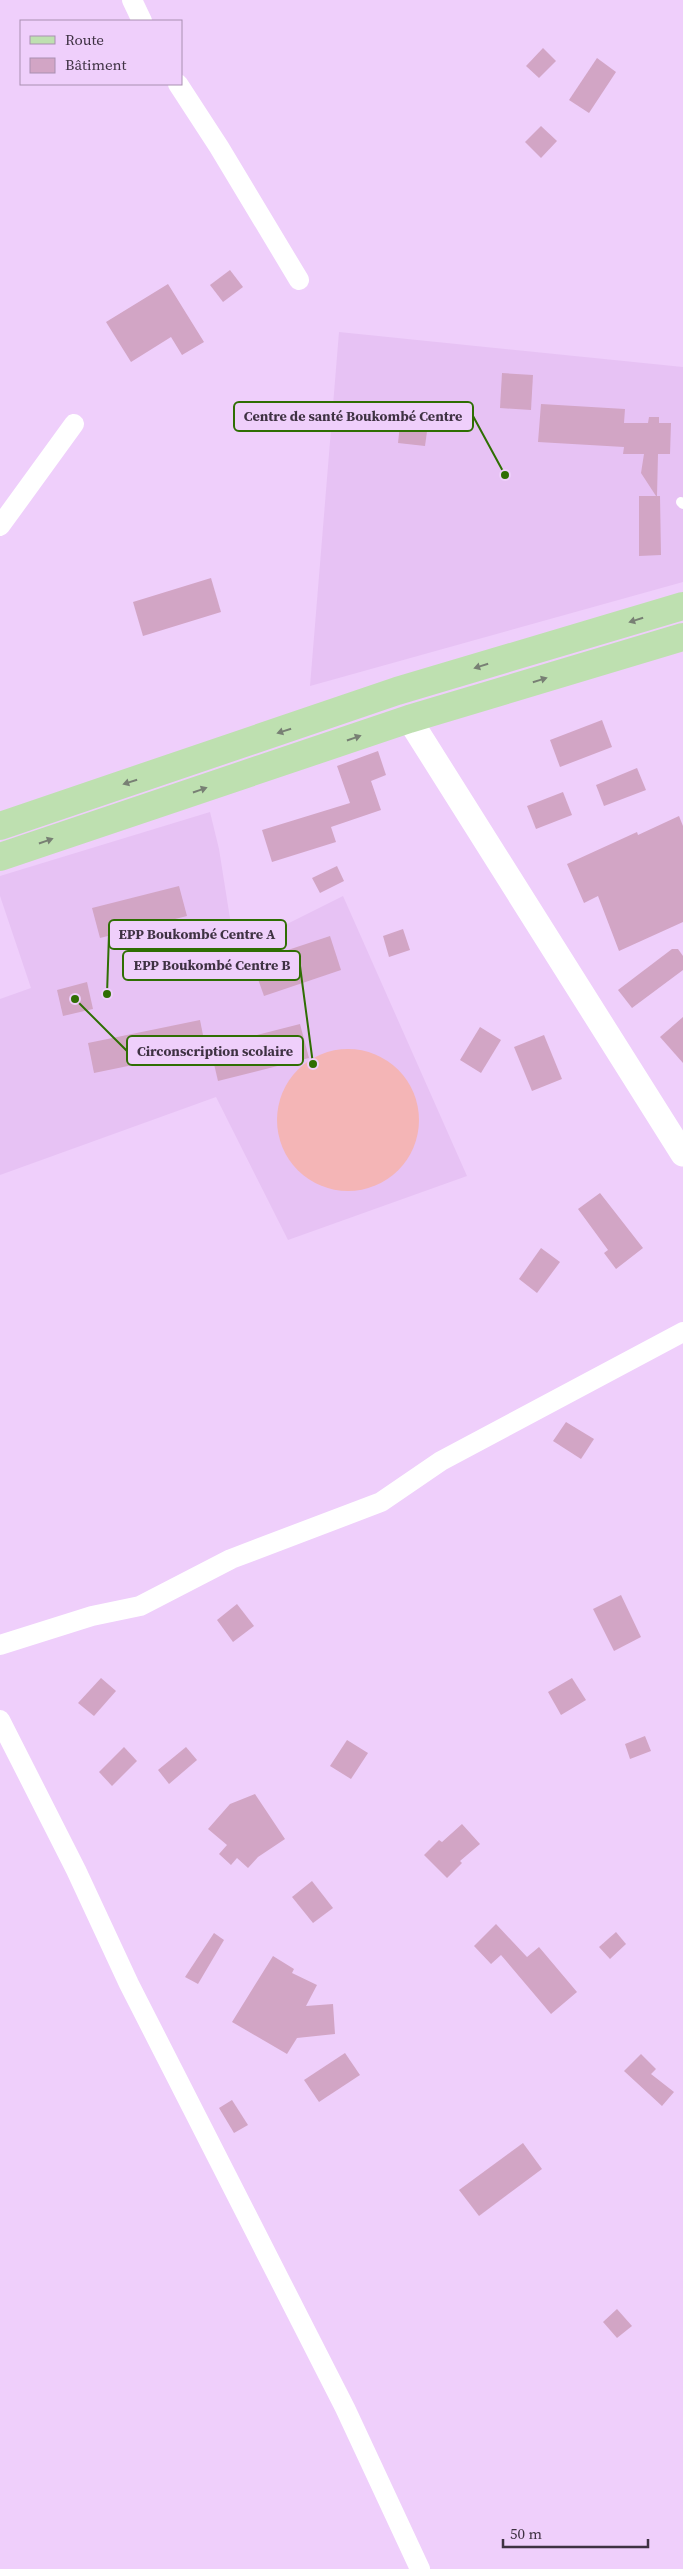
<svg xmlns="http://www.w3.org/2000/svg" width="683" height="2569" viewBox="0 0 683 2569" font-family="'Source Serif 4',serif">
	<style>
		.built { fill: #e7c2f4 }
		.green { fill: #f4b5b6 }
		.building { fill: #d2a5c5 }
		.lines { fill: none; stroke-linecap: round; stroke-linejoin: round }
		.service { stroke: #fff; stroke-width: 10 }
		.minor { stroke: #fff; stroke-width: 20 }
		.tertiary { stroke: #fff; stroke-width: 25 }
		.primary { stroke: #bee0b0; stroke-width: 28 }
		.oneway { fill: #788074 }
		.leader { fill: none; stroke: #2f6e03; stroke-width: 2 }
		.callout-dot { fill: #2f6e03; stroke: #efcffb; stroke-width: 2 }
		.callout { fill: #efcffb; stroke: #2f6e03; stroke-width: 2 }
		.callout-label { font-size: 14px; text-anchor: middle; font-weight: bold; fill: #3f3243 }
	</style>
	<rect width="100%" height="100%" fill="#efcffb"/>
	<g class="built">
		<polygon points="339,332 683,367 683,582 310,686"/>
		<polygon points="210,812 219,849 235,950 343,896 467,1176 288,1240 216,1097 0,1175 0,999 31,988 0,896 0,876"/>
	</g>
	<circle class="green" cx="348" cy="1120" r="71"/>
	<g class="building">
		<polygon points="543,48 556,61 539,78 526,66"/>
		<polygon points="597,58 616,72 589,113 569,100"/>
		<polygon points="541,126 557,141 541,158 525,142"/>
		<polygon points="230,270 243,287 223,302 210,285"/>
		<polygon points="168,284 204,342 182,355 171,337 131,362 106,322"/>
		<polygon points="502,373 533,375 531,410 500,408"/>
		<polygon points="541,404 625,409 624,423 648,423 649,417 659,417 659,423 671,423 670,454 658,454 657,496 660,496 661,555 639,556 639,496 656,496 641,473 644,454 623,454 624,447 538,442"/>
		<polygon points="402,406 430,410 425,446 398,443"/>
		<polygon points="211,578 221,612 143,636 133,602"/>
		<polygon points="602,720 612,747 560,767 550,740"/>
		<polygon points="378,751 386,775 371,781 381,810 331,827 336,842 272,862 262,830 350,803 337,766"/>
		<polygon points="637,768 646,790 604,806 596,785"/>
		<polygon points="563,792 572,815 536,829 527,806"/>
		<polygon points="679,816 683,826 683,922 619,951 598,896 584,903 567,864 637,832 638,835"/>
		<polygon points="337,866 344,881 320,893 312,878"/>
		<polygon points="179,886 187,916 100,938 92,908"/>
		<polygon points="403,929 410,950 389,957 383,936"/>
		<polygon points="330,936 341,970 264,996 252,962"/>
		<polygon points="672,949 678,949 683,956 683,970 632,1008 618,990"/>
		<polygon points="87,982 93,1009 63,1016 57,990"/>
		<polygon points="683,1017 683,1063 660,1037"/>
		<polygon points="200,1020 206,1050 94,1073 88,1043"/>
		<polygon points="300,1024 309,1058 218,1081 210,1047"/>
		<polygon points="480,1027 501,1040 481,1073 460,1060"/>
		<polygon points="544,1035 562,1079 532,1091 514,1047"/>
		<polygon points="600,1193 643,1248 616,1269 604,1253 608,1250 578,1209"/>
		<polygon points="541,1248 560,1262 537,1293 519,1279"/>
		<polygon points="566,1422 594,1439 581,1459 553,1441"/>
		<polygon points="621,1595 641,1637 614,1651 593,1609"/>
		<polygon points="237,1604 254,1626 233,1642 217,1620"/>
		<polygon points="101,1678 116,1691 94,1716 78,1703"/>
		<polygon points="572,1678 586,1700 561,1715 548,1692"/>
		<polygon points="645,1736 651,1751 630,1759 625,1744"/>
		<polygon points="347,1740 368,1753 351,1779 330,1766"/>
		<polygon points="124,1747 137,1761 112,1786 99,1772"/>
		<polygon points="186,1747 197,1760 169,1784 158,1770"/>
		<polygon points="255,1794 285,1839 258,1857 248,1868 237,1858 231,1865 219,1854 227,1845 208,1829 230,1804"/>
		<polygon points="462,1824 480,1844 460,1861 462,1863 447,1878 424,1855 439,1840 442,1842"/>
		<polygon points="312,1881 333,1908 313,1923 292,1897"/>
		<polygon points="496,1924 527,1957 539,1947 577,1992 551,2014 501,1955 491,1964 474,1946"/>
		<polygon points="616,1932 626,1944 610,1959 599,1947"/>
		<polygon points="214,1933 224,1940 198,1984 185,1977"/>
		<polygon points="273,1956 294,1969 292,1973 317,1985 306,2006 333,2004 335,2034 297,2038 287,2054 232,2022"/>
		<polygon points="345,2053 360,2075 319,2102 304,2080"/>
		<polygon points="641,2054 656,2069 651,2074 674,2092 662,2106 624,2071"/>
		<polygon points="232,2100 248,2125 234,2133 219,2108"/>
		<polygon points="523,2143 542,2169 479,2216 459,2190"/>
		<polygon points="617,2309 632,2326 617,2338 603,2322"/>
	</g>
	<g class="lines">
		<polyline class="service" points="681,502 683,504"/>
		<g class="minor">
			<polyline points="132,0 142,21"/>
			<polyline points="178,84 219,147 299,280"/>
			<polyline points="0,526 74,424"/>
			<polyline points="0,1645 92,1616 140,1606 231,1559 381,1502 441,1461 683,1332"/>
			<polyline points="0,1720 76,1870 129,1984 345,2408 420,2569"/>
		</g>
		<polyline class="tertiary" points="409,719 683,1154"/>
		<g class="primary">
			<polyline points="0,826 397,691 683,606"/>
			<polyline points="0,857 409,719 683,637"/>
		</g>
	</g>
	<defs><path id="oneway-solid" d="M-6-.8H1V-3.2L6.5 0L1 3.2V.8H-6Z" transform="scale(1.25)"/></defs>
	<g class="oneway">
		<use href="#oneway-solid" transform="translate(636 620) rotate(163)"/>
		<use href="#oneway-solid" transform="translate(481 666) rotate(163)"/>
		<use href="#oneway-solid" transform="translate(540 680) rotate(-17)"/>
		<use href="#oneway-solid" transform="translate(284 731) rotate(162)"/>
		<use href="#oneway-solid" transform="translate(354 738) rotate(-19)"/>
		<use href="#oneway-solid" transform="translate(130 782) rotate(162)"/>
		<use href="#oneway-solid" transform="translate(200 790) rotate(-19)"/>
		<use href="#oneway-solid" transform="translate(46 841) rotate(-19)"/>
	</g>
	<path class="leader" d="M505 475L473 416M107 994L109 934M313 1064L300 966M75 999L127 1051"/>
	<g class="callout-dot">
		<circle cx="505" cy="475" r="5"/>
		<circle cx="107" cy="994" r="5"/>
		<circle cx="313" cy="1064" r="5"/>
		<circle cx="75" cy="999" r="5"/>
	</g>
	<g class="callout">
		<rect x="234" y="402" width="239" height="29" rx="5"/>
		<rect x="109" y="920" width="177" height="29" rx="5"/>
		<rect x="123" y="951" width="177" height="29" rx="5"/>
		<rect x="127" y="1036" width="176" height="29" rx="5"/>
	</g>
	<g class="callout-label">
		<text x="353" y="421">Centre de santé Boukombé Centre</text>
		<text x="197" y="939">EPP Boukombé Centre A</text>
		<text x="212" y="970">EPP Boukombé Centre B</text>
		<text x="215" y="1056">Circonscription scolaire</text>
	</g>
	<rect x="20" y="20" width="162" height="65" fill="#efcffb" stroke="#a990b1"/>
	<rect x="30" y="36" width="25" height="8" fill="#bee0b0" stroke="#a990b1"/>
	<text x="65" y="45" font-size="15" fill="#3f3243">Route</text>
	<rect x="30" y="58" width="25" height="15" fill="#d2a5c5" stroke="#a990b1"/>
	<text x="65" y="70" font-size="15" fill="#3f3243">Bâtiment</text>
	<path d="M503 2539v8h145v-8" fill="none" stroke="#3f3243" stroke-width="2.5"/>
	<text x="510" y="2539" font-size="15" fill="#3f3243" stroke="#efcffb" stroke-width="4" paint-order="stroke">50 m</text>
</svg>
